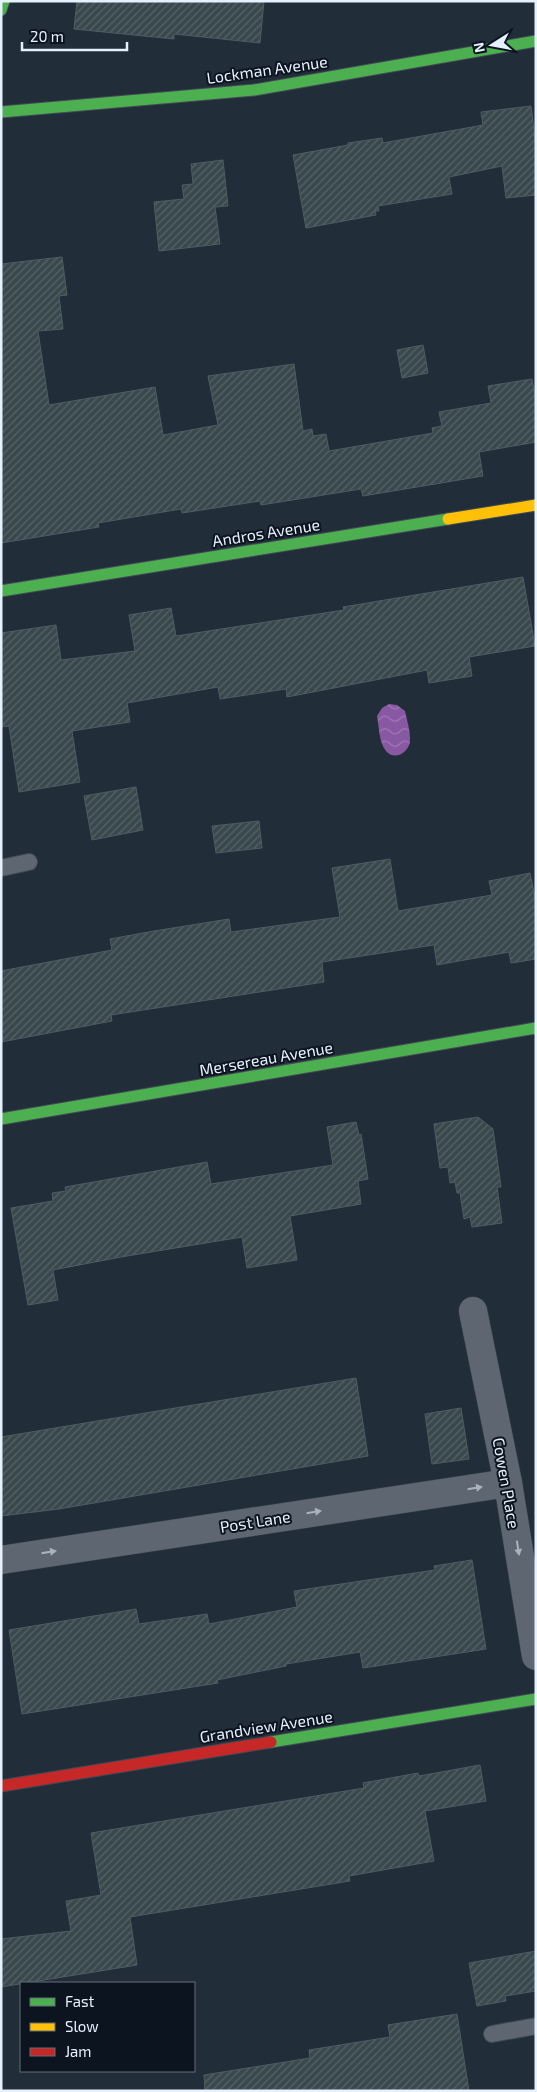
<svg xmlns="http://www.w3.org/2000/svg" width="537" height="2092" viewBox="0 0 537 2092" font-family="'Exo 2',sans-serif">
	<style>
		.water { fill: url(#water-waves) }
		.building { fill: url(#building-hatch); stroke: #4f5c62 }
		.lines { fill: none; stroke-linecap: round; stroke-linejoin: round }
		.lane-casing { stroke: #414a54; stroke-width: 18 }
		.street-casing { stroke: #414a54; stroke-width: 29 }
		.fast-casing { stroke: #414a54; stroke-width: 13 }
		.slow-casing { stroke: #414a54; stroke-width: 13 }
		.jam-casing { stroke: #414a54; stroke-width: 13 }
		.lane { stroke: #5e6771; stroke-width: 16 }
		.street { stroke: #5e6771; stroke-width: 28 }
		.fast { stroke: #4caf50; stroke-width: 11 }
		.slow { stroke: #ffc107; stroke-width: 11 }
		.jam { stroke: #c62828; stroke-width: 11 }
		.oneway { fill: #a9b3bf }
		.labels { text-anchor: middle; dominant-baseline: central; stroke-width: 4; stroke-linejoin: round; paint-order: stroke }
		.street-label { font-size: 16px; fill: #e7f1fe; stroke: #0c141f }
	</style>
	<defs>
		<pattern id="water-waves" width="16" height="10" patternUnits="userSpaceOnUse" patternTransform="scale(1.25)"><rect width="16" height="10" fill="#8958a3"/><path d="M0 5q4-4 8 0t8 0" fill="none" stroke="#9f79b5"/></pattern>
		<pattern id="building-hatch" width="6" height="6" patternUnits="userSpaceOnUse" patternTransform="scale(1.25)"><rect width="6" height="6" fill="#39484d"/><path d="M-1 1l2-2M0 6l6-6M5 7l2-2" fill="none" stroke="#566368"/></pattern>
	</defs>
	<rect width="100%" height="100%" fill="#222d3a"/>
	<path class="water" d="M389 704 397 705 405 711C407 720 410 730 410 739 411 751 395 762 386 751 379 743 379 726 377 716L382 708Z"/>
	<g class="building">
		<polygon points="77,1 264,1 260,43 174,34 174,39 74,29"/>
		<polygon points="531,106 536,147 536,195 506,198 502,166 449,177 452,194 378,206 379,211 375,211 376,215 306,228 293,155 348,145 348,143 382,138 383,143 483,125 481,112"/>
		<polygon points="223,160 228,206 215,207 220,244 159,251 154,202 184,199 182,185 193,184 191,164"/>
		<polygon points="62,257 67,295 59,296 63,329 38,331 49,405 155,387 163,435 218,425 208,376 294,364 303,431 312,429 313,436 326,434 329,451 433,433 432,428 442,426 439,412 491,403 488,386 532,379 536,401 536,442 479,452 483,476 363,496 361,489 261,505 260,501 182,513 181,509 98,523 99,527 1,543 1,264"/>
		<polygon points="423,345 428,373 402,378 397,350"/>
		<polygon points="523,577 535,646 469,657 472,676 429,683 427,670 287,697 286,689 220,699 218,687 127,703 130,722 72,731 80,782 19,792 9,726 1,727 1,633 56,625 61,660 135,651 129,615 171,608 176,636 344,610 343,607"/>
		<polygon points="136,787 143,830 92,840 84,796"/>
		<polygon points="259,821 262,848 216,853 212,826"/>
		<polygon points="390,859 398,911 492,895 489,881 530,873 536,902 536,959 511,963 509,952 437,965 434,945 375,954 322,962 324,982 111,1015 112,1021 1,1042 1,971 112,950 110,939 154,931 229,919 231,932 340,917 332,868"/>
		<polygon points="478,1117 493,1129 501,1187 497,1187 502,1223 472,1227 470,1217 464,1219 460,1193 457,1193 455,1182 450,1183 448,1167 440,1168 434,1124"/>
		<polygon points="356,1122 359,1135 361,1134 368,1179 358,1181 361,1204 290,1216 297,1260 247,1268 242,1237 121,1257 53,1270 58,1300 28,1305 11,1208 53,1201 52,1193 66,1191 65,1187 207,1162 211,1184 333,1165 327,1127"/>
		<polygon points="356,1378 368,1456 59,1509 1,1516 1,1437"/>
		<polygon points="461,1408 469,1459 432,1464 425,1414"/>
		<polygon points="472,1560 486,1649 363,1668 360,1652 286,1664 286,1666 217,1680 218,1683 22,1714 9,1630 136,1609 139,1624 207,1614 209,1624 297,1607 294,1591 435,1570 434,1566"/>
		<polygon points="480,1765 486,1801 425,1811 434,1861 349,1876 350,1881 130,1917 137,1965 1,1987 1,1939 71,1931 66,1901 101,1895 91,1833 364,1788 363,1783 418,1773 419,1776"/>
		<polygon points="536,1951 536,1991 505,1996 506,2001 477,2006 469,1963"/>
		<polygon points="457,2014 469,2091 205,2091 204,2075 310,2058 309,2050 390,2037 388,2025"/>
	</g>
	<g class="lines">
		<defs>
			<g id="lane">
				<polyline points="1,868 29,862"/>
				<polyline points="492,2034 536,2026"/>
			</g>
			<g id="street">
				<polyline points="473,1311 508,1483 536,1656"/>
				<polyline points="1,1560 508,1483"/>
			</g>
			<g id="fast">
				<polyline points="1,10 4,1"/>
				<polyline points="1,112 254,90 536,41"/>
				<polyline points="1,591 448,519"/>
				<polyline points="1,1119 536,1028"/>
				<polyline points="271,1742 536,1699"/>
			</g>
			<polyline id="slow" points="448,519 536,505"/>
			<polyline id="jam" points="1,1786 271,1742"/>
		</defs>
		<use href="#lane" class="lane-casing"/>
		<use href="#street" class="street-casing"/>
		<use href="#fast" class="fast-casing"/>
		<use href="#slow" class="slow-casing"/>
		<use href="#jam" class="jam-casing"/>
		<use href="#lane" class="lane"/>
		<use href="#street" class="street"/>
		<use href="#fast" class="fast"/>
		<use href="#slow" class="slow"/>
		<use href="#jam" class="jam"/>
	</g>
	<defs><path id="oneway-solid" d="M-6-.8H1V-3.2L6.5 0L1 3.2V.8H-6Z" transform="scale(1.25)"/></defs>
	<g class="oneway">
		<use href="#oneway-solid" transform="translate(475 1488) rotate(-9)"/>
		<use href="#oneway-solid" transform="translate(314 1512) rotate(-9)"/>
		<use href="#oneway-solid" transform="translate(518 1548) rotate(81)"/>
		<use href="#oneway-solid" transform="translate(49 1552) rotate(-9)"/>
	</g>
	<g class="labels">
		<g class="street-label">
			<text transform="translate(267 69) rotate(-8)">Lockman Avenue</text>
			<text transform="translate(266 532) rotate(-9)">Andros Avenue</text>
			<text transform="translate(266 1058) rotate(-10)">Mersereau Avenue</text>
			<text transform="translate(507 1483) rotate(80)">Cowen Place</text>
			<text transform="translate(255 1521) rotate(-9)">Post Lane</text>
			<text transform="translate(266 1726) rotate(-9)">Grandview Avenue</text>
		</g>
	</g>
	<rect width="537" height="2092" fill="none" stroke="#e7f1fe" stroke-width="5"/>
	<rect x="20" y="1982" width="175" height="90" fill="#0c141f" stroke="#646c78"/>
	<rect x="30" y="1998" width="25" height="8" fill="#4caf50" stroke="#646c78"/>
	<text x="65" y="2007" font-size="15" fill="#e7f1fe">Fast</text>
	<rect x="30" y="2023" width="25" height="8" fill="#ffc107" stroke="#646c78"/>
	<text x="65" y="2032" font-size="15" fill="#e7f1fe">Slow</text>
	<rect x="30" y="2048" width="25" height="8" fill="#c62828" stroke="#646c78"/>
	<text x="65" y="2057" font-size="15" fill="#e7f1fe">Jam</text>
	<g transform="translate(492 45) rotate(259)" stroke="#0c141f" stroke-width="4" paint-order="stroke">
	<path d="M0-4L9 19L0 12L-9 19Z" fill="#e7f1fe"/>
	<text y="-8" font-size="14" font-weight="bold" text-anchor="middle" fill="#e7f1fe">N</text>
	</g>
	<path d="M22 42v8h105v-8" fill="none" stroke="#e7f1fe" stroke-width="2.5"/>
	<text x="30" y="42" font-size="15" fill="#e7f1fe" stroke="#0c141f" stroke-width="4" paint-order="stroke">20 m</text>
</svg>
